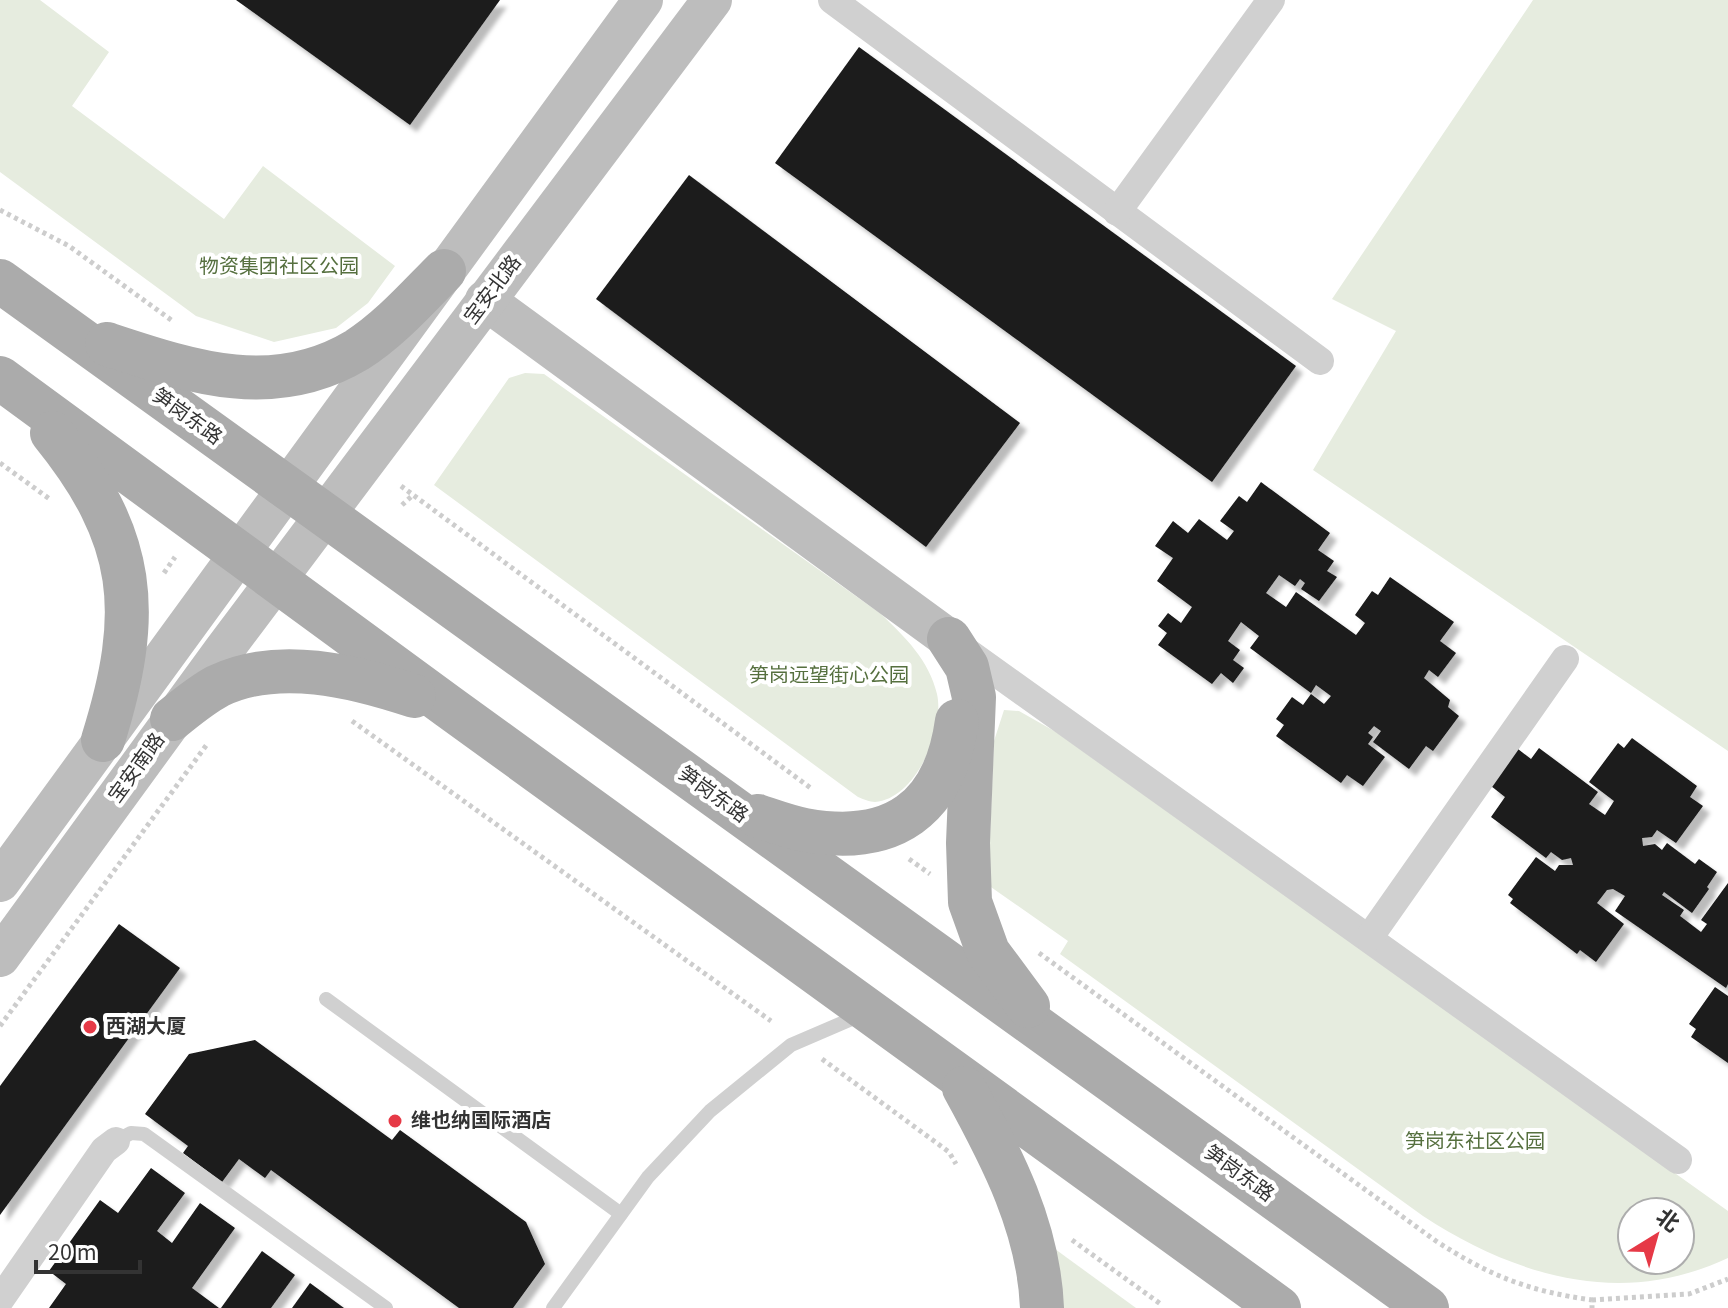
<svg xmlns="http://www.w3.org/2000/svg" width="1728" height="1308" viewBox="0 0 1728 1308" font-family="'Source Sans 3','Noto Sans SC',sans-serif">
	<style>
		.green { fill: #e6ecdf; fill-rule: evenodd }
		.building { fill: #1a1a1a; filter: url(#shadow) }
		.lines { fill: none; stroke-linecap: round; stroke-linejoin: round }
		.path { stroke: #cdcdcd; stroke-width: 5; stroke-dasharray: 4 4; stroke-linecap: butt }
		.lane { stroke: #d0d0d0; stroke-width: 14 }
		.street { stroke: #d0d0d0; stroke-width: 28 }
		.secondary { stroke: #bdbdbd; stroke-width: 40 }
		.primary { stroke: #ababab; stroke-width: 44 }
		.poi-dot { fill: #e63946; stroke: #fff; stroke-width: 3 }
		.labels { text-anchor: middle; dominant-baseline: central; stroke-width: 8; stroke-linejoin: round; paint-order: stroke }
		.park-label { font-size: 20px; fill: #56703f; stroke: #fff }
		.street-label { font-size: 20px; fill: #333; stroke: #fff }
		.poi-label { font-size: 20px; font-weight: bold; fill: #333; stroke: #fff; text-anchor: start }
	</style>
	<defs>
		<filter id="shadow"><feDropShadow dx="7" dy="7" stdDeviation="2" flood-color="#0004"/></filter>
	</defs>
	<rect width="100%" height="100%" fill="#fff"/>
	<g class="green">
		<polygon points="0,0 40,0 109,52 72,106 224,219 263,166 395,266 368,303 336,328 274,342 196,316 0,172"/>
		<polygon points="1533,0 1728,0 1728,751 1313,470 1396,331 1332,299"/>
		<path d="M525 373 544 374 881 614C905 637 929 660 937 694 945 729 916 799 875 802 870 802 863 799 858 797L434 485 509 378Z"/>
		<path d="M1004 710 1019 711 1056 732 1728 1211V1258C1622 1308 1517 1277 1423 1216L1060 954 1068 941 988 885 994 741ZM1632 1212H1680V1260H1632Z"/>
		<polygon points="1044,1241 1136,1308 1053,1308"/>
	</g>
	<g class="building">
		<polygon points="236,0 500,0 410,125"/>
		<polygon points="859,47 1296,366 1212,482 775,163"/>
		<polygon points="689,175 1020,423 926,547 596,299"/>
		<polygon points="1261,482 1330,533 1318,550 1334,561 1327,571 1337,577 1319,601 1301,589 1305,583 1300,579 1295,586 1279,575 1266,593 1286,607 1296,592 1356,635 1365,623 1355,615 1372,591 1378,595 1390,577 1454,622 1440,641 1456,653 1438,677 1429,670 1424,678 1450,700 1448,707 1459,716 1433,751 1426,746 1409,769 1373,742 1381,731 1374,726 1368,733 1373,737 1368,744 1385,757 1363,786 1347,775 1341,783 1276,736 1284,725 1276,719 1292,697 1303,705 1311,694 1324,704 1331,696 1316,685 1311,693 1250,648 1259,636 1241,622 1228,641 1240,650 1233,660 1244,668 1233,683 1221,673 1212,684 1158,645 1167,633 1158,626 1168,613 1181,623 1192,607 1157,581 1173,558 1155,546 1173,521 1188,533 1199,519 1227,540 1234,531 1220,521 1239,496 1247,502"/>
		<polygon points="1632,738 1697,786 1690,797 1703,806 1676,843 1657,830 1652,837 1642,838 1643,846 1655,844 1662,850 1667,843 1695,864 1699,859 1717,872 1707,887 1709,889 1692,913 1664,892 1662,895 1684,910 1680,916 1701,932 1707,924 1701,920 1728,883 1728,984 1726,988 1615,911 1625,896 1613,889 1607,890 1597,903 1624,924 1596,962 1580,950 1577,954 1510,903 1513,899 1508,895 1536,857 1555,871 1559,865 1573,865 1571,858 1562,860 1551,852 1546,858 1491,817 1505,797 1491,786 1518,749 1531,759 1539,748 1598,792 1589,804 1605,815 1614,801 1589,782 1618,743 1624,748"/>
		<polygon points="119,924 180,968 0,1215 0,1086"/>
		<polygon points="1715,987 1728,996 1728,1063 1691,1037 1696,1029 1689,1024"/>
		<polygon points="255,1040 392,1140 400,1130 526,1222 545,1264 513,1308 459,1308 271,1170 265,1178 239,1159 222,1182 183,1153 188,1146 145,1114 189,1054"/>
		<polygon points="151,1168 185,1193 157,1231 172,1243 200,1203 235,1228 192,1288 219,1308 49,1308 66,1284 49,1271 100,1200 118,1213"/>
		<polygon points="262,1251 295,1275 271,1308 221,1308"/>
		<polygon points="310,1283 344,1308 292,1308"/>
	</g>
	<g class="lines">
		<g class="path">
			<polyline points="0,210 69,246 174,322"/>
			<polyline points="0,463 51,500"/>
			<polyline points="401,486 812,789"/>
			<polyline points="402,505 413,495"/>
			<polyline points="164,573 175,557"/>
			<polyline points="352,721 771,1021"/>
			<polyline points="909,859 930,874"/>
			<path d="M1039 953 1436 1241C1490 1276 1528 1291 1592 1300V1308"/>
			<polyline points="0,1026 208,743"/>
			<polyline points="822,1059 949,1152 956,1164"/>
			<polyline points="1072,1240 1162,1305"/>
			<polyline points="1592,1300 1689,1294 1728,1279"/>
		</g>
		<g class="lane">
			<polyline points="326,999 621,1214"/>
			<polyline points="116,1141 131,1133 144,1134 386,1308"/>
			<polyline points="553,1308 648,1177 710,1111 791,1045 863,1014"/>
		</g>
		<g class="street">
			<polyline points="832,0 1320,361"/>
			<polyline points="1117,212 1271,0"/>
			<polyline points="959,646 1678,1160"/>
			<polyline points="1369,938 1565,659"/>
			<polyline points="0,1300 104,1150 116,1141"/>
		</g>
		<g class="secondary">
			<polyline points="485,300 949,639"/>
			<polyline points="0,882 643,0"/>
			<polyline points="0,957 223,651 712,0"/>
		</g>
		<g class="primary">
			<polyline points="0,281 1427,1308"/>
			<path d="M107 344C192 372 274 400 357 350 390 329 417 298 444 271"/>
			<polyline points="0,378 449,707 1279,1308"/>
			<path d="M52 433C137 538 143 612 103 740"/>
			<polyline points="949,639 967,667 974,697 968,843 970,902 988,952 1028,1006"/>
			<path d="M172 719C187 707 201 695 218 686 278 657 354 676 414 696"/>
			<path d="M758 816C773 821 789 827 805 830 893 846 945 809 957 721"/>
			<path d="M964 1088C1002 1157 1039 1228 1042 1308"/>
		</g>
	</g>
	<g class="poi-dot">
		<circle cx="90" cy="1027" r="8"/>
		<circle cx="395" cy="1121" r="8"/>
	</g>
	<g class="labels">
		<g class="park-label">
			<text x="279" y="267">物资集团社区公园</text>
			<text x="829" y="676">笋岗远望街心公园</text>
			<text x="1475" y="1142">笋岗东社区公园</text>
		</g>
		<g class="street-label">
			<text transform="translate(493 290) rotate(-53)">宝安北路</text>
			<text transform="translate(187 417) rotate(36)">笋岗东路</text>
			<text transform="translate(137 768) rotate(-54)">宝安南路</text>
			<text transform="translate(713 795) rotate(36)">笋岗东路</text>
			<text transform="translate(1239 1174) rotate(36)">笋岗东路</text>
		</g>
		<g class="poi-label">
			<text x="106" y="1027">西湖大厦</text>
			<text x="411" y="1121">维也纳国际酒店</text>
		</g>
	</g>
	<g transform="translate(1656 1236) rotate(37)"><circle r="38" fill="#ffffff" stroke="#adadad" stroke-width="2"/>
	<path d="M0-6L14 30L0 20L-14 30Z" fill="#e63946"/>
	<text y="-12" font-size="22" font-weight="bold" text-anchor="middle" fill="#333333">北</text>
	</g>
	<path d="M36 1260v12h104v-12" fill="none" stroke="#333333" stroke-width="4"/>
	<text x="48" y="1260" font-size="24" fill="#333333" stroke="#ffffff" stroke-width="6" paint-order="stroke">20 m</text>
</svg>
